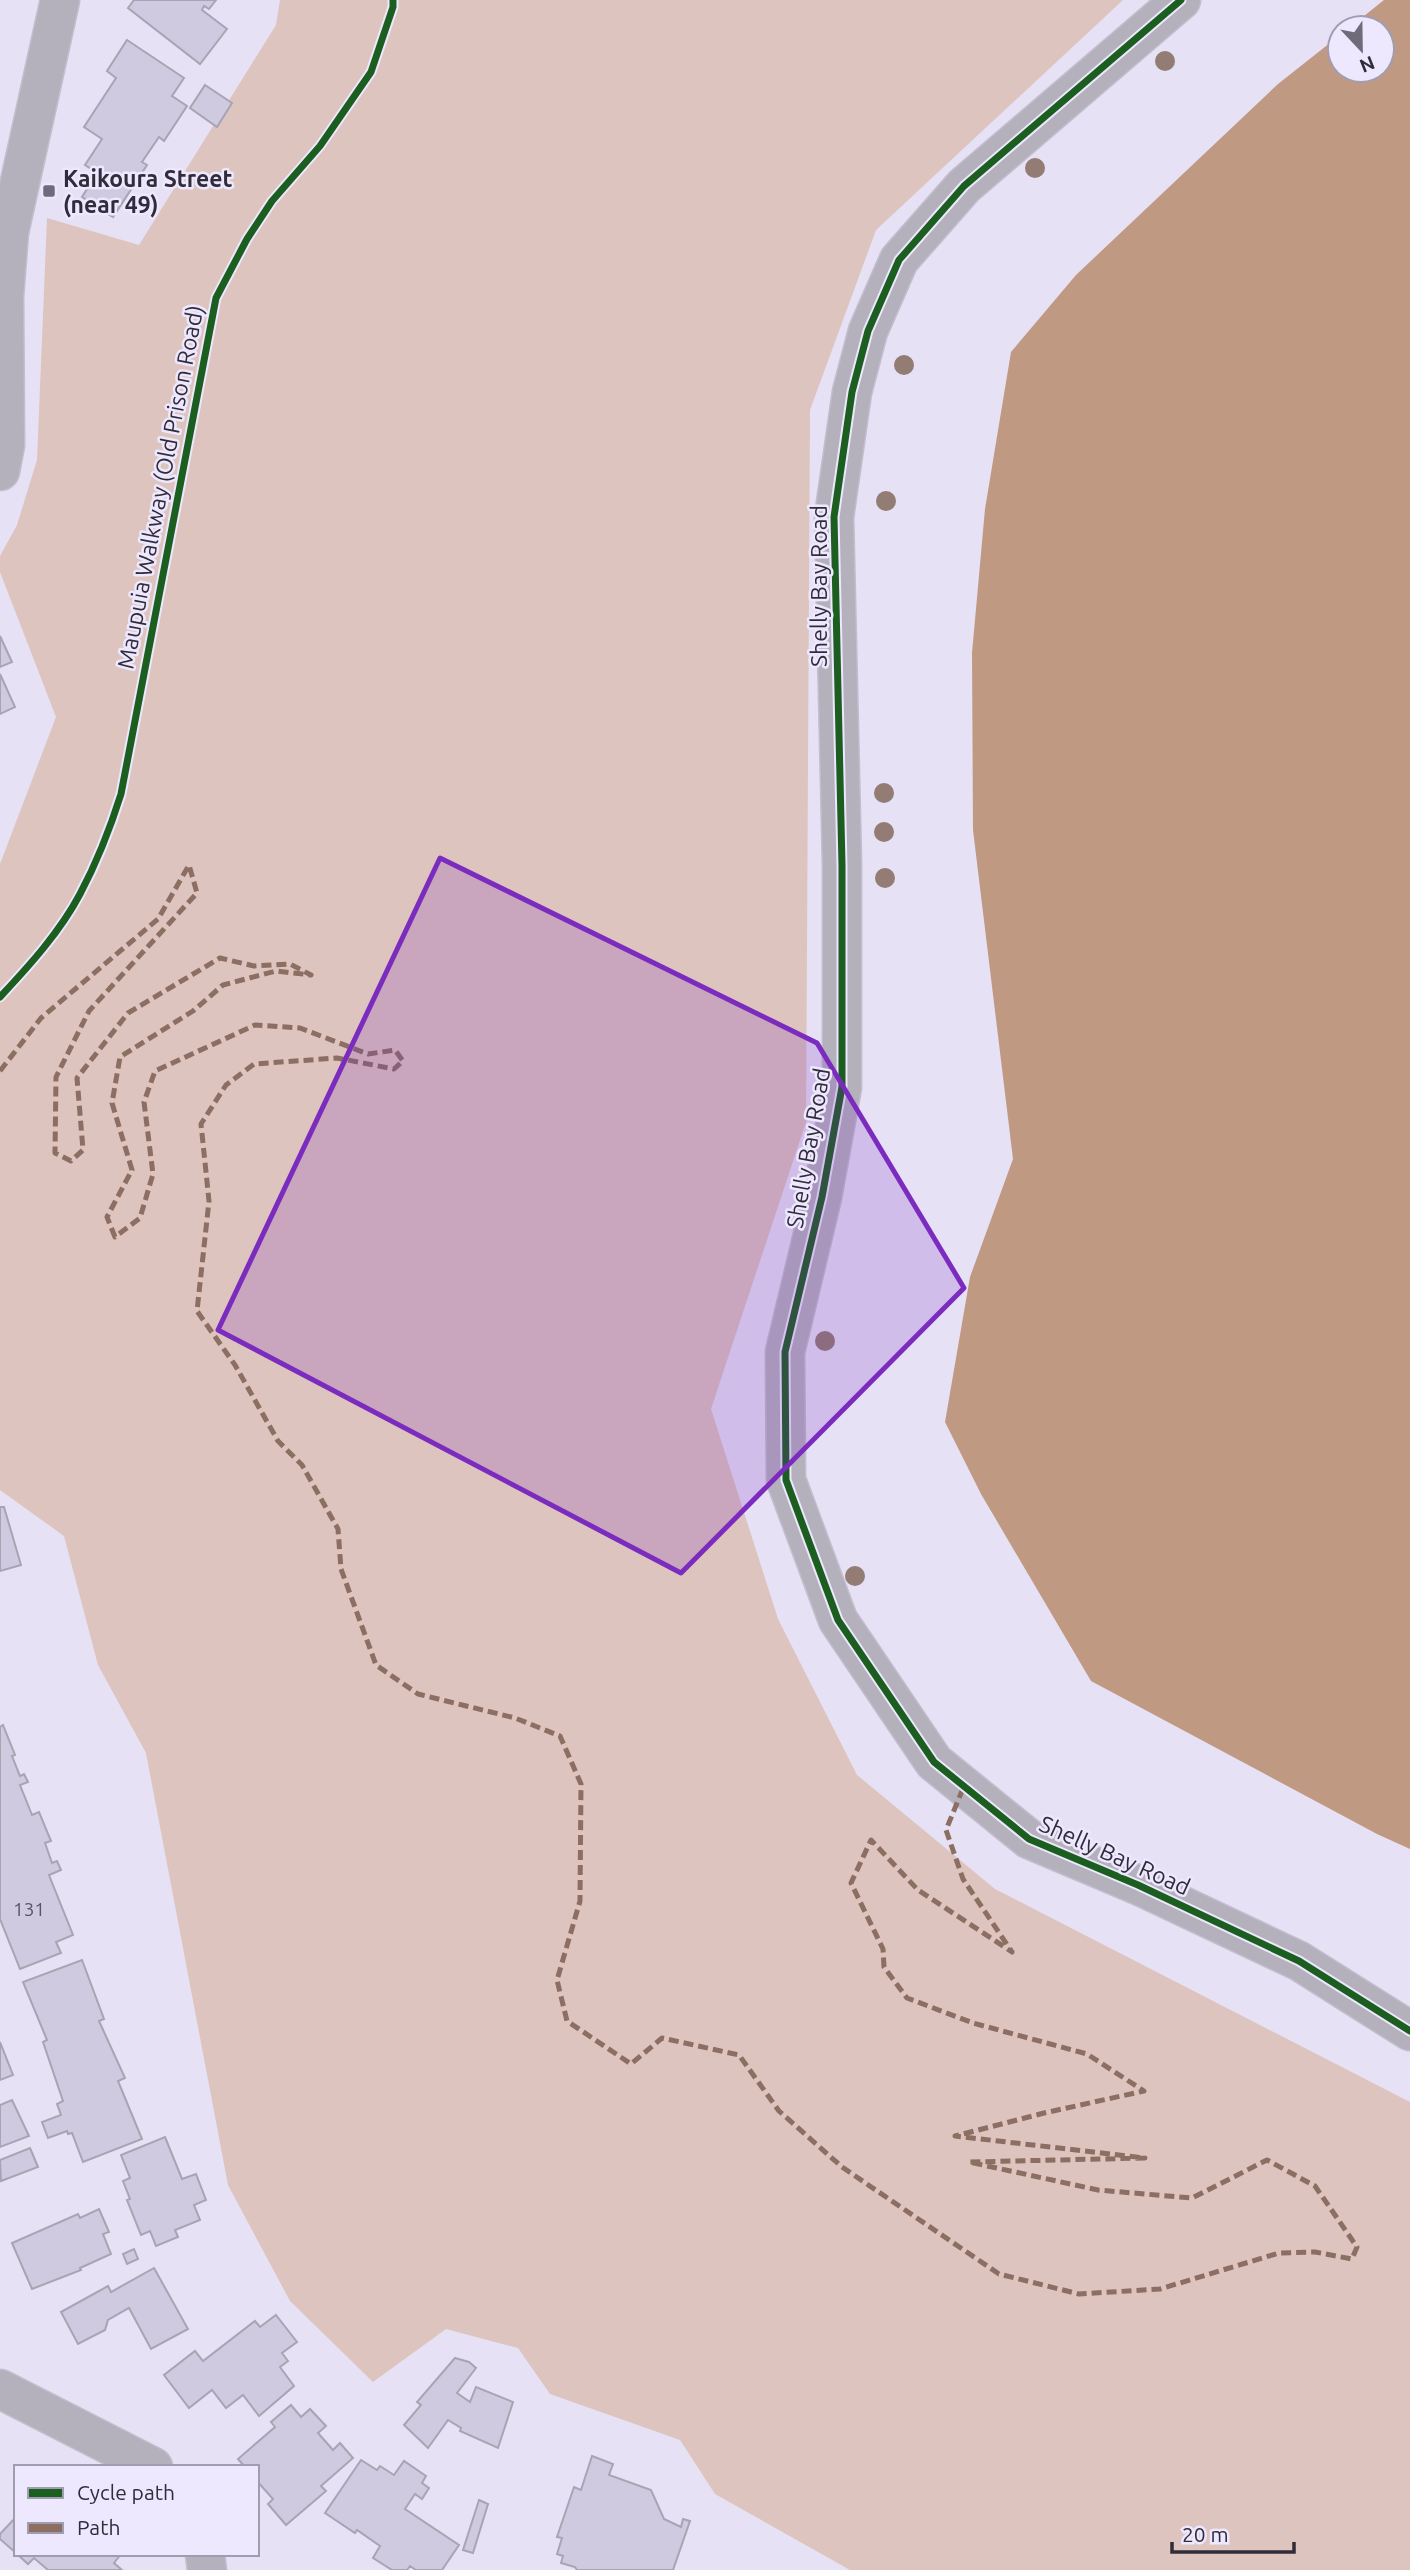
<svg xmlns="http://www.w3.org/2000/svg" width="1410" height="2570" viewBox="0 0 1410 2570" font-family="Ubuntu,sans-serif">
	<style>
		.green { fill: #ddc4be }
		.water { fill: #c09982 }
		.building { fill: #cfcadf; stroke: #a8a4b3; stroke-width: 2 }
		.lines { fill: none; stroke-linecap: round; stroke-linejoin: round }
		.street-casing { stroke: #c2bece; stroke-width: 41 }
		.street { stroke: #b4b1bc; stroke-width: 38 }
		.quiet { stroke: #8d6e63; stroke-width: 5; stroke-dasharray: 10 5; stroke-linecap: butt }
		.cycleway-casing { stroke: #ede8fe; stroke-width: 11 }
		.cycleway { stroke: #1b5e20; stroke-width: 7 }
		.tree { fill: #927c73 }
		.marked { fill: #7b2cbf; fill-opacity: 0.2; stroke: #7b2cbf; stroke-width: 5; stroke-linejoin: round }
		.poi-dot { fill: #706b7b; stroke: #ede8fe; stroke-width: 2.5 }
		.labels { text-anchor: middle; dominant-baseline: central; stroke-width: 5; stroke-linejoin: round; paint-order: stroke }
		.number-label { font-size: 19px; fill: #585464 }
		.poi-label { font-size: 23px; font-weight: bold; fill: #302c3a; stroke: #ede8fe; text-anchor: start }
		.street-label { font-size: 23px; fill: #302c3a; stroke: #ede8fe }
	</style>
	<rect width="100%" height="100%" fill="#e6e1f5"/>
	<polygon class="green" points="280,0 1123,0 876,230 810,410 806,1122 711,1409 778,1619 857,1775 995,1889 1410,2102 1410,2570 850,2570 715,2494 680,2440 550,2394 518,2348 446,2329 373,2382 290,2301 228,2185 146,1753 98,1665 64,1536 0,1490 0,864 56,717 0,572 0,556 17,525 37,460 47,218 139,245 276,25"/>
	<polygon class="water" points="1384,0 1410,0 1410,1849 1377,1834 1091,1681 981,1494 945,1422 970,1277 1013,1159 973,830 972,653 985,509 1011,352 1076,275 1278,84 1340,35 1340,70 1382,70 1382,28 1349,28"/>
	<g class="building">
		<polygon points="134,0 216,0 209,9 204,6 202,10 227,29 200,64 128,8"/>
		<polygon points="127,40 184,78 172,96 187,106 164,141 159,137 142,162 147,165 113,217 82,197 97,173 85,165 102,139 84,127 116,78 107,71"/>
		<polygon points="205,85 232,103 217,127 190,108"/>
		<polygon points="0,636 12,662 0,667"/>
		<polygon points="0,674 15,707 0,714"/>
		<polygon points="0,1507 4,1507 21,1565 0,1571"/>
		<polygon points="3,1725 15,1755 12,1756 20,1776 24,1774 28,1782 20,1785 32,1815 39,1812 51,1841 45,1843 52,1863 57,1861 61,1870 49,1875 73,1935 56,1942 61,1953 20,1969 0,1919 0,1727"/>
		<polygon points="82,1960 104,2019 99,2021 125,2078 118,2081 142,2139 83,2162 72,2133 68,2134 67,2131 48,2138 42,2122 61,2115 57,2104 63,2101 43,2042 47,2040 23,1982"/>
		<polygon points="0,2042 13,2075 0,2080"/>
		<polygon points="12,2100 29,2136 0,2147 0,2105"/>
		<polygon points="165,2137 182,2179 196,2174 206,2200 194,2205 200,2220 175,2230 178,2237 156,2246 150,2231 141,2235 127,2200 130,2199 123,2181 130,2178 121,2155"/>
		<polygon points="30,2148 38,2167 1,2181 0,2160"/>
		<polygon points="99,2209 109,2232 103,2234 111,2254 80,2268 81,2270 32,2289 12,2243 78,2214 80,2218"/>
		<polygon points="134,2249 138,2259 127,2264 123,2254"/>
		<polygon points="154,2268 188,2329 151,2349 129,2308 108,2320 105,2330 78,2344 61,2312 108,2286 111,2292"/>
		<polygon points="276,2315 297,2342 282,2353 288,2361 280,2367 294,2386 259,2416 243,2395 226,2408 212,2390 189,2408 164,2375 195,2351 203,2361 255,2321 260,2327"/>
		<polygon points="455,2358 469,2362 476,2368 457,2393 470,2402 476,2387 513,2402 498,2448 460,2431 461,2428 448,2420 428,2448 404,2425 421,2405 417,2402"/>
		<polygon points="291,2405 301,2417 310,2409 326,2426 318,2433 333,2450 340,2443 353,2458 321,2486 326,2491 286,2525 268,2504 273,2499 257,2481 257,2467 245,2467 238,2459 275,2427 271,2422"/>
		<polygon points="592,2456 613,2464 609,2475 651,2490 664,2519 681,2527 683,2519 690,2521 673,2570 577,2570 575,2567 561,2563 563,2556 557,2554 562,2538 557,2537 574,2487 581,2490"/>
		<polygon points="361,2460 377,2470 380,2466 394,2475 404,2461 426,2476 422,2483 429,2488 422,2499 415,2494 405,2509 459,2545 442,2570 416,2570 410,2566 407,2570 392,2570 373,2558 380,2546 357,2530 355,2533 325,2513"/>
		<polygon points="479,2500 488,2504 473,2553 463,2550"/>
		<polygon points="16,2517 16,2553 0,2539 0,2534"/>
		<polygon points="17,2554 121,2554 114,2563 122,2570 48,2570 34,2558 28,2564"/>
	</g>
	<g class="lines">
		<defs>
			<g id="street">
				<polyline points="1181,0 964,186 899,260 868,331 852,392 834,517 842,865 842,1087 822,1197 785,1352 786,1480 838,1620 934,1762 1029,1839 1138,1885 1299,1961 1410,2031"/>
				<polyline points="0,471 5,445 4,296 9,232 60,0"/>
				<polyline points="0,2389 153,2467"/>
				<polyline points="205,2554 207,2570"/>
			</g>
		</defs>
		<use href="#street" class="street-casing"/>
		<use href="#street" class="street"/>
		<polyline class="quiet" points="0,1071 41,1018 158,919 189,865 197,893 89,1011 56,1077 55,1153 71,1161 83,1150 77,1078 128,1013 220,958 254,966 290,964 311,975 276,971 223,985 193,1011 120,1057 112,1103 132,1170 107,1217 115,1237 140,1218 153,1174 144,1102 155,1071 255,1025 300,1028 368,1054 395,1050 403,1061 394,1069 337,1058 254,1064 226,1085 201,1124 209,1201 197,1311 235,1365 278,1441 302,1465 338,1529 341,1569 376,1665 418,1694 515,1718 560,1736 581,1784 580,1901 557,1980 567,2021 631,2064 662,2038 739,2055 779,2111 842,2167 999,2274 1079,2294 1160,2289 1279,2253 1315,2252 1352,2259 1357,2247 1315,2186 1267,2160 1192,2198 1098,2190 969,2162 1145,2158 955,2136 1044,2113 1144,2091 1087,2054 973,2023 907,1998 884,1967 883,1949 851,1883 871,1840 918,1890 1012,1952 963,1879 946,1830 964,1786"/>
		<defs>
			<g id="cycleway">
				<polyline points="1181,0 964,186 899,260 868,331 852,392 834,517 842,865 842,1087 822,1197 785,1352 786,1480 838,1620 934,1762 1029,1839 1138,1885 1299,1961 1410,2031"/>
				<path d="M0 997C29 966 60 932 80 894 97 862 110 829 121 794L216 298 247 239 272 201 320 146 371 72 393 7V0"/>
			</g>
		</defs>
		<use href="#cycleway" class="cycleway-casing"/>
		<use href="#cycleway" class="cycleway"/>
	</g>
	<g class="tree">
		<circle cx="1165" cy="61" r="10"/>
		<circle cx="1035" cy="168" r="10"/>
		<circle cx="904" cy="365" r="10"/>
		<circle cx="886" cy="501" r="10"/>
		<circle cx="884" cy="793" r="10"/>
		<circle cx="884" cy="832" r="10"/>
		<circle cx="885" cy="878" r="10"/>
		<circle cx="825" cy="1341" r="10"/>
		<circle cx="855" cy="1576" r="10"/>
	</g>
	<path class="marked" d="M440 858 817 1043 964 1288 681 1573 218 1330Z"/>
	<rect class="poi-dot" x="42" y="184" width="14" height="14" rx="3.5"/>
	<g class="labels">
		<g class="number-label">
			<text x="29" y="1909">131</text>
		</g>
		<g class="poi-label">
			<text x="63" y="178">Kaikoura Street<tspan x="63" dy="26">(near 49)</tspan></text>
		</g>
		<g class="street-label">
			<text transform="translate(160 487) rotate(-79)">Maupuia Walkway (Old Prison Road)</text>
			<text transform="translate(818 586) rotate(-90)">Shelly Bay Road</text>
			<text transform="translate(808 1148) rotate(-80)">Shelly Bay Road</text>
			<text transform="translate(1115 1855) rotate(24)">Shelly Bay Road</text>
		</g>
	</g>
	<rect x="14" y="2465" width="245" height="91" fill="#ede8fe" stroke="#a19db0" stroke-width="2"/>
	<rect x="28" y="2488" width="35" height="10" fill="#1b5e20" stroke="#a19db0" stroke-width="2"/>
	<text x="77" y="2500" font-size="21" fill="#302c3a">Cycle path</text>
	<rect x="28" y="2523" width="35" height="10" fill="#8d6e63" stroke="#a19db0" stroke-width="2"/>
	<text x="77" y="2535" font-size="21" fill="#302c3a">Path</text>
	<g transform="translate(1361 49) rotate(158)"><circle r="33" fill="#ede8fe" stroke="#a19db0" stroke-width="2"/>
	<path d="M0-5L12 26L0 18L-12 26Z" fill="#706b7b"/>
	<text y="-10" font-size="19" font-weight="bold" text-anchor="middle" fill="#302c3a">N</text>
	</g>
	<path d="M1172 2542v10h122v-10" fill="none" stroke="#302c3a" stroke-width="3.5"/>
	<text x="1182" y="2542" font-size="21" fill="#302c3a" stroke="#ede8fe" stroke-width="5" paint-order="stroke">20 m</text>
</svg>
